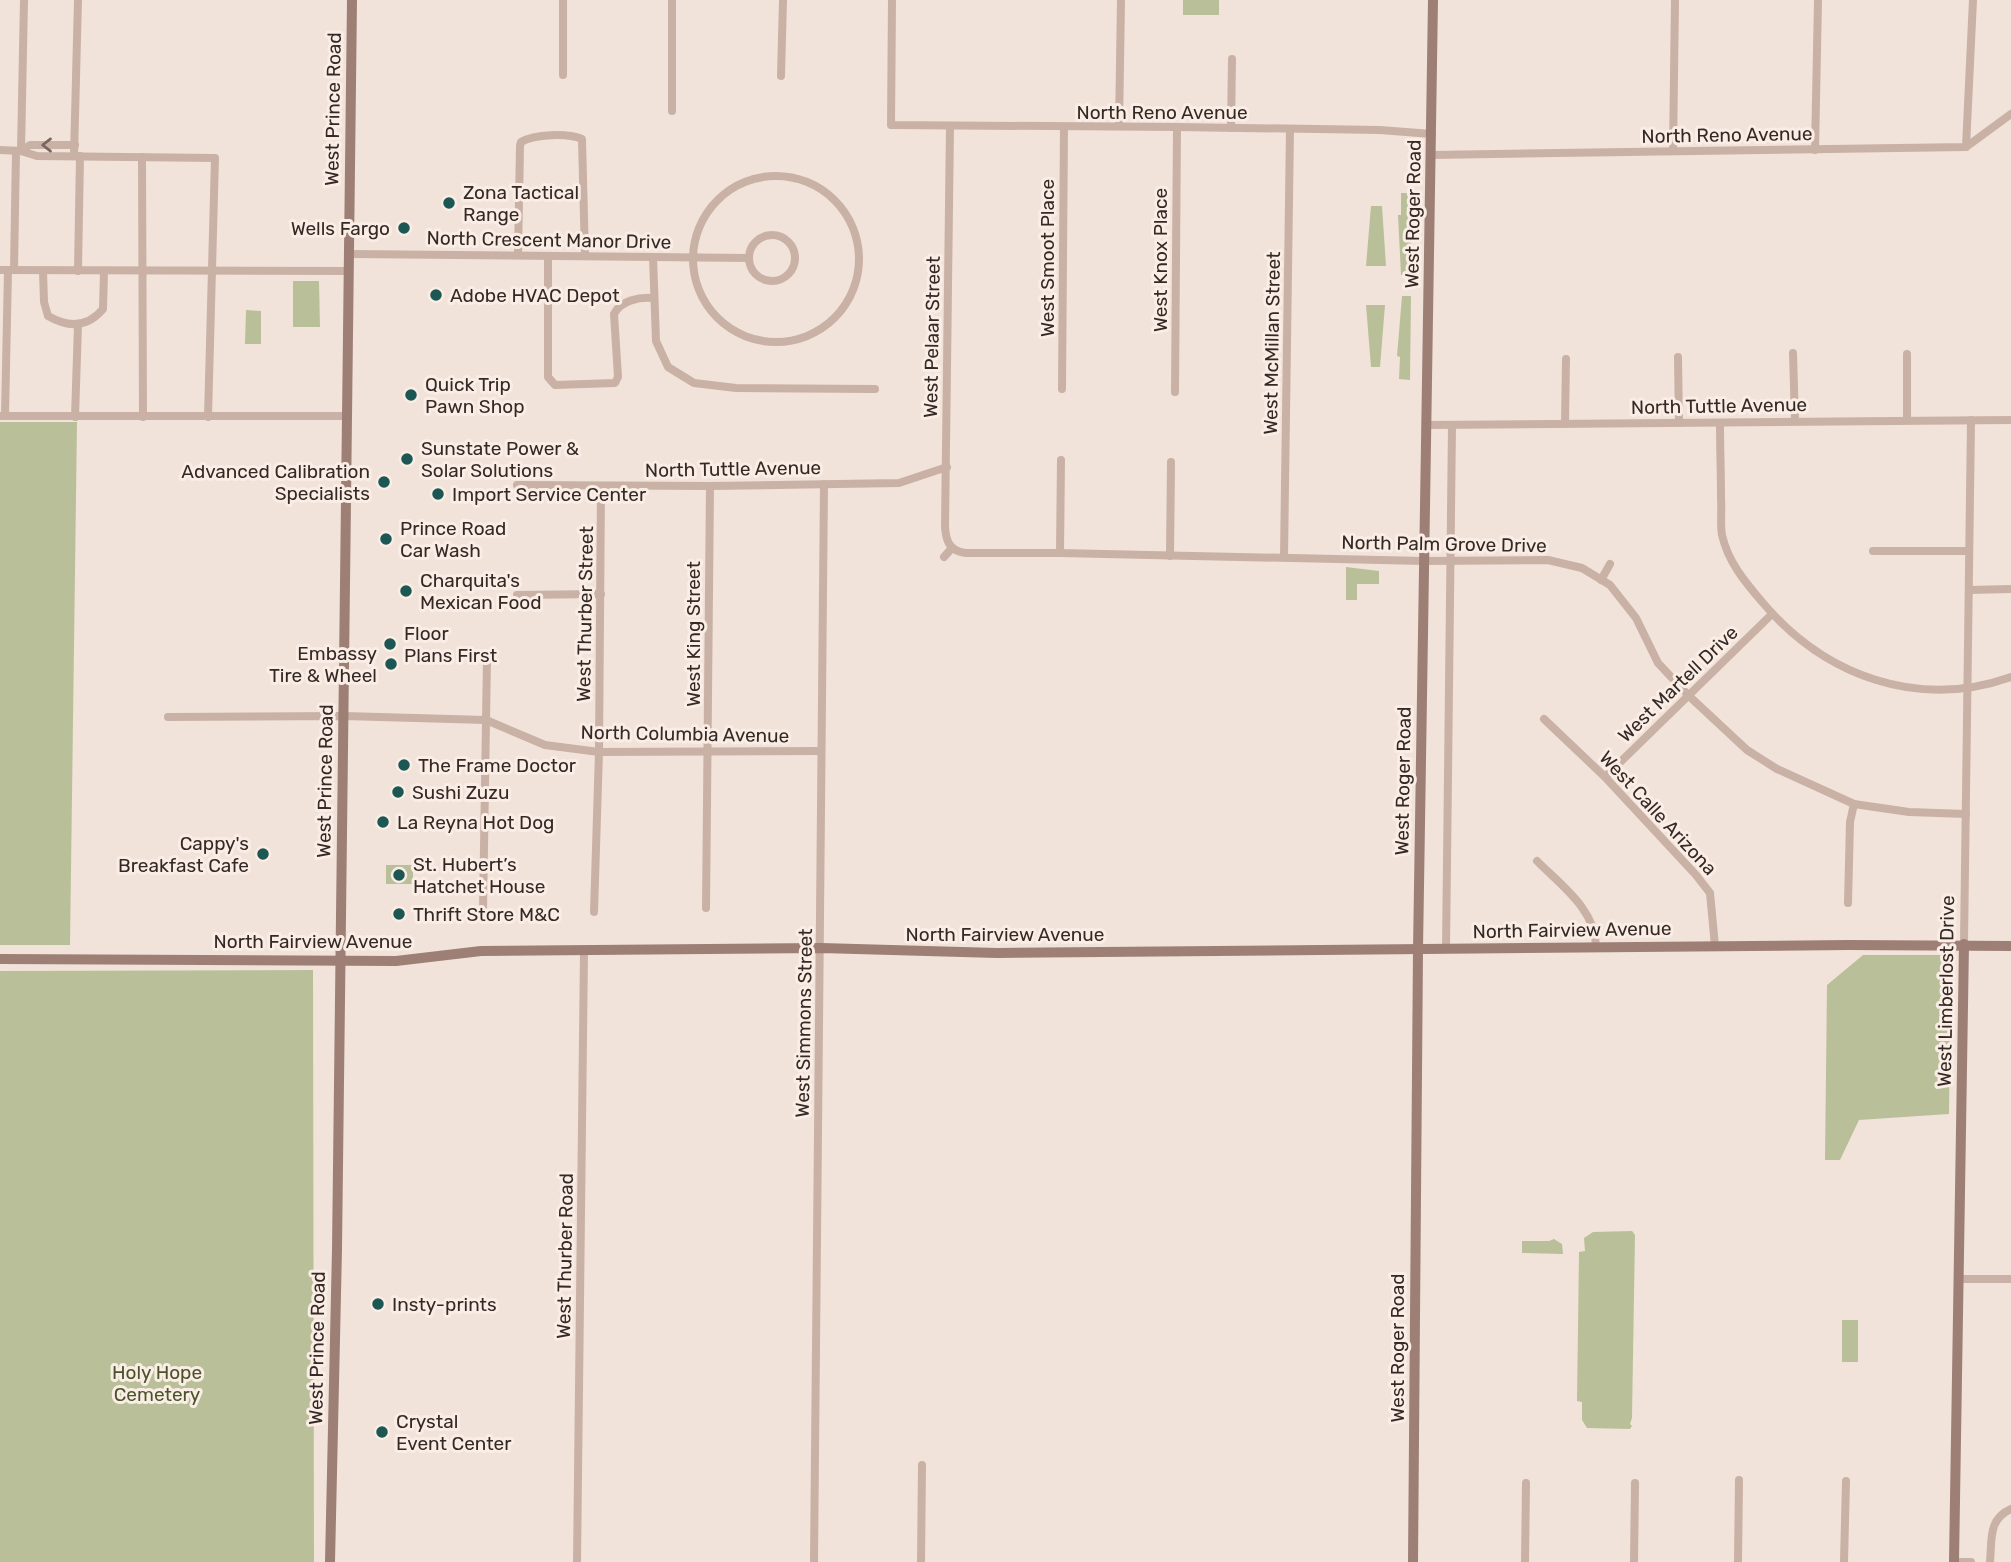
<svg xmlns="http://www.w3.org/2000/svg" width="2011" height="1562" viewBox="0 0 2011 1562" font-family="Rubik,sans-serif">
	<style>
		.green { fill: #b9c099 }
		.lines { fill: none; stroke-linecap: round; stroke-linejoin: round }
		.street { stroke: #c9b1a5; stroke-width: 8 }
		.secondary { stroke: #9d7f76; stroke-width: 10 }
		.oneway { stroke: #78665f }
		.poi-dot { fill: #1c5753; stroke: #f9ede5; stroke-width: 2.5 }
		.labels { text-anchor: middle; dominant-baseline: central; stroke-width: 6; stroke-linejoin: round; paint-order: stroke }
		.street-label { font-size: 19px; fill: #352926; stroke: #f9ede5 }
		.poi-label { font-size: 19px; fill: #352926; stroke: #f9ede5; text-anchor: start }
		.park-label { font-size: 19px; fill: #4a532a; stroke: #f9ede5 }
	</style>
	<rect width="100%" height="100%" fill="#f1e3d9"/>
	<g class="green">
		<rect x="1183" y="0" width="36" height="15"/>
		<polygon points="1401,193 1412,193 1411,275 1401,275 1398,215 1401,215"/>
		<polygon points="1371,206 1382,206 1386,266 1366,266"/>
		<polygon points="293,281 319,281 320,327 293,327"/>
		<polygon points="1402,296 1411,296 1410,380 1399,379 1400,357 1397,356"/>
		<polygon points="1366,305 1385,305 1380,367 1371,367"/>
		<polygon points="246,310 261,311 261,344 245,344"/>
		<polygon points="0,422 77,422 70,945 0,945"/>
		<polygon points="1346,567 1379,571 1379,584 1357,584 1357,600 1346,600"/>
		<rect x="386" y="865" width="27" height="19"/>
		<polygon points="1863,955 1946,955 1951,959 1949,1114 1859,1120 1840,1160 1825,1160 1827,985"/>
		<polygon points="313,970 314,1562 0,1562 0,971"/>
		<polygon points="1593,1232 1632,1231 1635,1235 1632,1418 1630,1424 1632,1426 1630,1429 1587,1428 1582,1420 1582,1402 1577,1401 1579,1252 1585,1251 1584,1238"/>
		<polygon points="1554,1239 1562,1244 1563,1254 1522,1253 1522,1241 1549,1241"/>
		<rect x="1842" y="1320" width="16" height="42"/>
	</g>
	<g class="lines">
		<g class="street">
			<polyline points="563,0 563,75"/>
			<polyline points="892,0 891,125 1177,127 1380,130 1432,134"/>
			<polyline points="781,76 783,0"/>
			<polyline points="672,111 672,0"/>
			<path d="M950 126 945 527C946 542 950 551 966 553H1060L1424 561 1548 560 1582 568 1610 585 1636 618 1658 663 1689 696 1747 750 1777 769 1854 804 1909 812 1966 814"/>
			<polyline points="1119,126 1121,0"/>
			<polyline points="1231,128 1232,59"/>
			<polyline points="1966,147 1973,0"/>
			<polyline points="0,150 21,151 37,156 215,158 208,417"/>
			<polyline points="1815,150 1818,0"/>
			<polyline points="21,151 24,0"/>
			<polyline points="21,151 30,145 75,145"/>
			<polyline points="1673,151 1675,0"/>
			<polyline points="1432,155 1966,147 2011,114"/>
			<polyline points="74,156 78,0"/>
			<polyline points="142,157 143,417"/>
			<circle cx="776" cy="259" r="83"/>
			<circle cx="772" cy="258" r="23"/>
			<polyline points="349,254 749,258"/>
			<path d="M518 255 520 146 521 142C535 134 567 133 582 139L585 256"/>
			<path d="M548 256V377L555 385 615 383 618 377 614 314C621 300 640 297 653 298"/>
			<polyline points="653,257 656,341 668,367 694,383 736,388 875,389"/>
			<polyline points="0,270 349,271"/>
			<polyline points="14,270 16,151"/>
			<path d="M43 271 44 302 48 316C69 328 88 327 103 309L104 271"/>
			<polyline points="78,271 80,156"/>
			<polyline points="1793,353 1795,421"/>
			<polyline points="1907,354 1907,419"/>
			<polyline points="1678,357 1679,423"/>
			<polyline points="1062,389 1064,127"/>
			<polyline points="1175,392 1177,127"/>
			<polyline points="0,416 347,416"/>
			<polyline points="5,416 8,270"/>
			<polyline points="75,417 78,325"/>
			<path d="M1720 423C1720 448 1721 473 1721 498 1722 510 1720 524 1722 535 1728 562 1745 582 1763 603 1825 676 1918 710 2011 677"/>
			<polyline points="1565,424 1566,359"/>
			<polyline points="1427,425 2011,420"/>
			<polyline points="517,485 710,486 899,483 947,467"/>
			<polyline points="1873,551 1969,551"/>
			<polyline points="1060,553 1061,460"/>
			<polyline points="1170,556 1171,462"/>
			<polyline points="944,557 952,548"/>
			<polyline points="1284,557 1290,129"/>
			<polyline points="1601,580 1610,564"/>
			<polyline points="1969,590 2011,589"/>
			<polyline points="517,595 601,594"/>
			<polyline points="168,717 344,716 486,720 545,745 599,752 820,751"/>
			<polyline points="1544,719 1605,777 1696,875 1710,893 1715,946"/>
			<polyline points="1605,777 1772,614"/>
			<path d="M1537 861C1562 886 1596 910 1596 947"/>
			<polyline points="1848,903 1850,822 1854,804"/>
			<polyline points="706,908 710,486"/>
			<polyline points="483,911 487,658"/>
			<polyline points="594,912 599,752 601,486"/>
			<polyline points="1964,944 1971,420"/>
			<polyline points="1446,949 1452,425"/>
			<polyline points="1959,1279 2011,1279"/>
			<polyline points="577,1562 584,951"/>
			<polyline points="814,1562 824,484"/>
			<polyline points="921,1562 922,1465"/>
			<polyline points="1525,1562 1526,1483"/>
			<polyline points="1634,1562 1635,1483"/>
			<polyline points="1738,1562 1739,1480"/>
			<polyline points="1844,1562 1846,1481"/>
			<polyline points="1954,1562 1971,1562"/>
			<path d="M1990 1562C1992 1540 1988 1519 2011 1509"/>
		</g>
		<g class="secondary">
			<polyline points="0,959 396,961 481,951 821,948 997,953 1849,945 2011,946"/>
			<polyline points="330,1562 337,1249 352,0"/>
			<polyline points="1413,1562 1418,950 1433,0"/>
			<polyline points="1954,1562 1964,944"/>
		</g>
	</g>
	<defs><path id="oneway-chevron" d="M-2-3.5L2.5 0L-2 3.5" fill="none" stroke-width="1.6" stroke-linecap="round" stroke-linejoin="round" transform="scale(1.75)"/></defs>
	<use class="oneway" href="#oneway-chevron" transform="translate(47 145) rotate(-180)"/>
	<g class="poi-dot">
		<circle cx="449" cy="203" r="7"/>
		<circle cx="404" cy="228" r="7"/>
		<circle cx="436" cy="295" r="7"/>
		<circle cx="411" cy="395" r="7"/>
		<circle cx="407" cy="459" r="7"/>
		<circle cx="384" cy="482" r="7"/>
		<circle cx="438" cy="494" r="7"/>
		<circle cx="386" cy="539" r="7"/>
		<circle cx="406" cy="591" r="7"/>
		<circle cx="390" cy="644" r="7"/>
		<circle cx="391" cy="664" r="7"/>
		<circle cx="404" cy="765" r="7"/>
		<circle cx="398" cy="792" r="7"/>
		<circle cx="383" cy="822" r="7"/>
		<circle cx="263" cy="854" r="7"/>
		<circle cx="399" cy="875" r="7"/>
		<circle cx="399" cy="914" r="7"/>
		<circle cx="378" cy="1304" r="7"/>
		<circle cx="382" cy="1432" r="7"/>
	</g>
	<g class="labels">
		<g class="street-label">
			<text transform="translate(333 109) rotate(-89)">West Prince Road</text>
			<text x="1162" y="112">North Reno Avenue</text>
			<text transform="translate(1727 135) rotate(-1)">North Reno Avenue</text>
			<text transform="translate(1413 214) rotate(-89)">West Roger Road</text>
			<text transform="translate(549 240) rotate(1)">North Crescent Manor Drive</text>
			<text transform="translate(1047 258) rotate(-90)">West Smoot Place</text>
			<text transform="translate(1160 260) rotate(-90)">West Knox Place</text>
			<text transform="translate(932 337) rotate(-89)">West Pelaar Street</text>
			<text transform="translate(1272 343) rotate(-89)">West McMillan Street</text>
			<text transform="translate(1719 406) rotate(-1)">North Tuttle Avenue</text>
			<text transform="translate(733 469) rotate(-1)">North Tuttle Avenue</text>
			<text transform="translate(1444 544) rotate(1)">North Palm Grove Drive</text>
			<text transform="translate(585 614) rotate(-89)">West Thurber Street</text>
			<text transform="translate(693 634) rotate(-90)">West King Street</text>
			<text transform="translate(1678 684) rotate(-44)">West Martell Drive</text>
			<text transform="translate(685 734) rotate(1)">North Columbia Avenue</text>
			<text transform="translate(325 781) rotate(-89)">West Prince Road</text>
			<text transform="translate(1403 781) rotate(-89)">West Roger Road</text>
			<text transform="translate(1658 813) rotate(47)">West Calle Arizona</text>
			<text transform="translate(1572 930) rotate(-1)">North Fairview Avenue</text>
			<text x="1005" y="934">North Fairview Avenue</text>
			<text x="313" y="941">North Fairview Avenue</text>
			<text transform="translate(1946 991) rotate(-89)">West Limberlost Drive</text>
			<text transform="translate(804 1023) rotate(-89)">West Simmons Street</text>
			<text transform="translate(565 1256) rotate(-89)">West Thurber Road</text>
			<text transform="translate(317 1348) rotate(-89)">West Prince Road</text>
			<text transform="translate(1397 1348) rotate(-90)">West Roger Road</text>
		</g>
		<g class="poi-label">
			<text x="463" y="192">Zona Tactical<tspan x="463" dy="22">Range</tspan></text>
			<text x="390" y="228" text-anchor="end">Wells Fargo</text>
			<text x="450" y="295">Adobe HVAC Depot</text>
			<text x="425" y="384">Quick Trip<tspan x="425" dy="22">Pawn Shop</tspan></text>
			<text x="421" y="448">Sunstate Power &amp;<tspan x="421" dy="22">Solar Solutions</tspan></text>
			<text x="370" y="471" text-anchor="end">Advanced Calibration<tspan x="370" dy="22">Specialists</tspan></text>
			<text x="452" y="494">Import Service Center</text>
			<text x="400" y="528">Prince Road<tspan x="400" dy="22">Car Wash</tspan></text>
			<text x="420" y="580">Charquita's<tspan x="420" dy="22">Mexican Food</tspan></text>
			<text x="404" y="633">Floor<tspan x="404" dy="22">Plans First</tspan></text>
			<text x="377" y="653" text-anchor="end">Embassy<tspan x="377" dy="22">Tire &amp; Wheel</tspan></text>
			<text x="418" y="765">The Frame Doctor</text>
			<text x="412" y="792">Sushi Zuzu</text>
			<text x="397" y="822">La Reyna Hot Dog</text>
			<text x="249" y="843" text-anchor="end">Cappy's<tspan x="249" dy="22">Breakfast Cafe</tspan></text>
			<text x="413" y="864">St. Hubert’s<tspan x="413" dy="22">Hatchet House</tspan></text>
			<text x="413" y="914">Thrift Store M&amp;C</text>
			<text x="392" y="1304">Insty-prints</text>
			<text x="396" y="1421">Crystal<tspan x="396" dy="22">Event Center</tspan></text>
		</g>
		<g class="park-label">
			<text x="157" y="1372">Holy Hope<tspan x="157" dy="22">Cemetery</tspan></text>
		</g>
	</g>
</svg>
